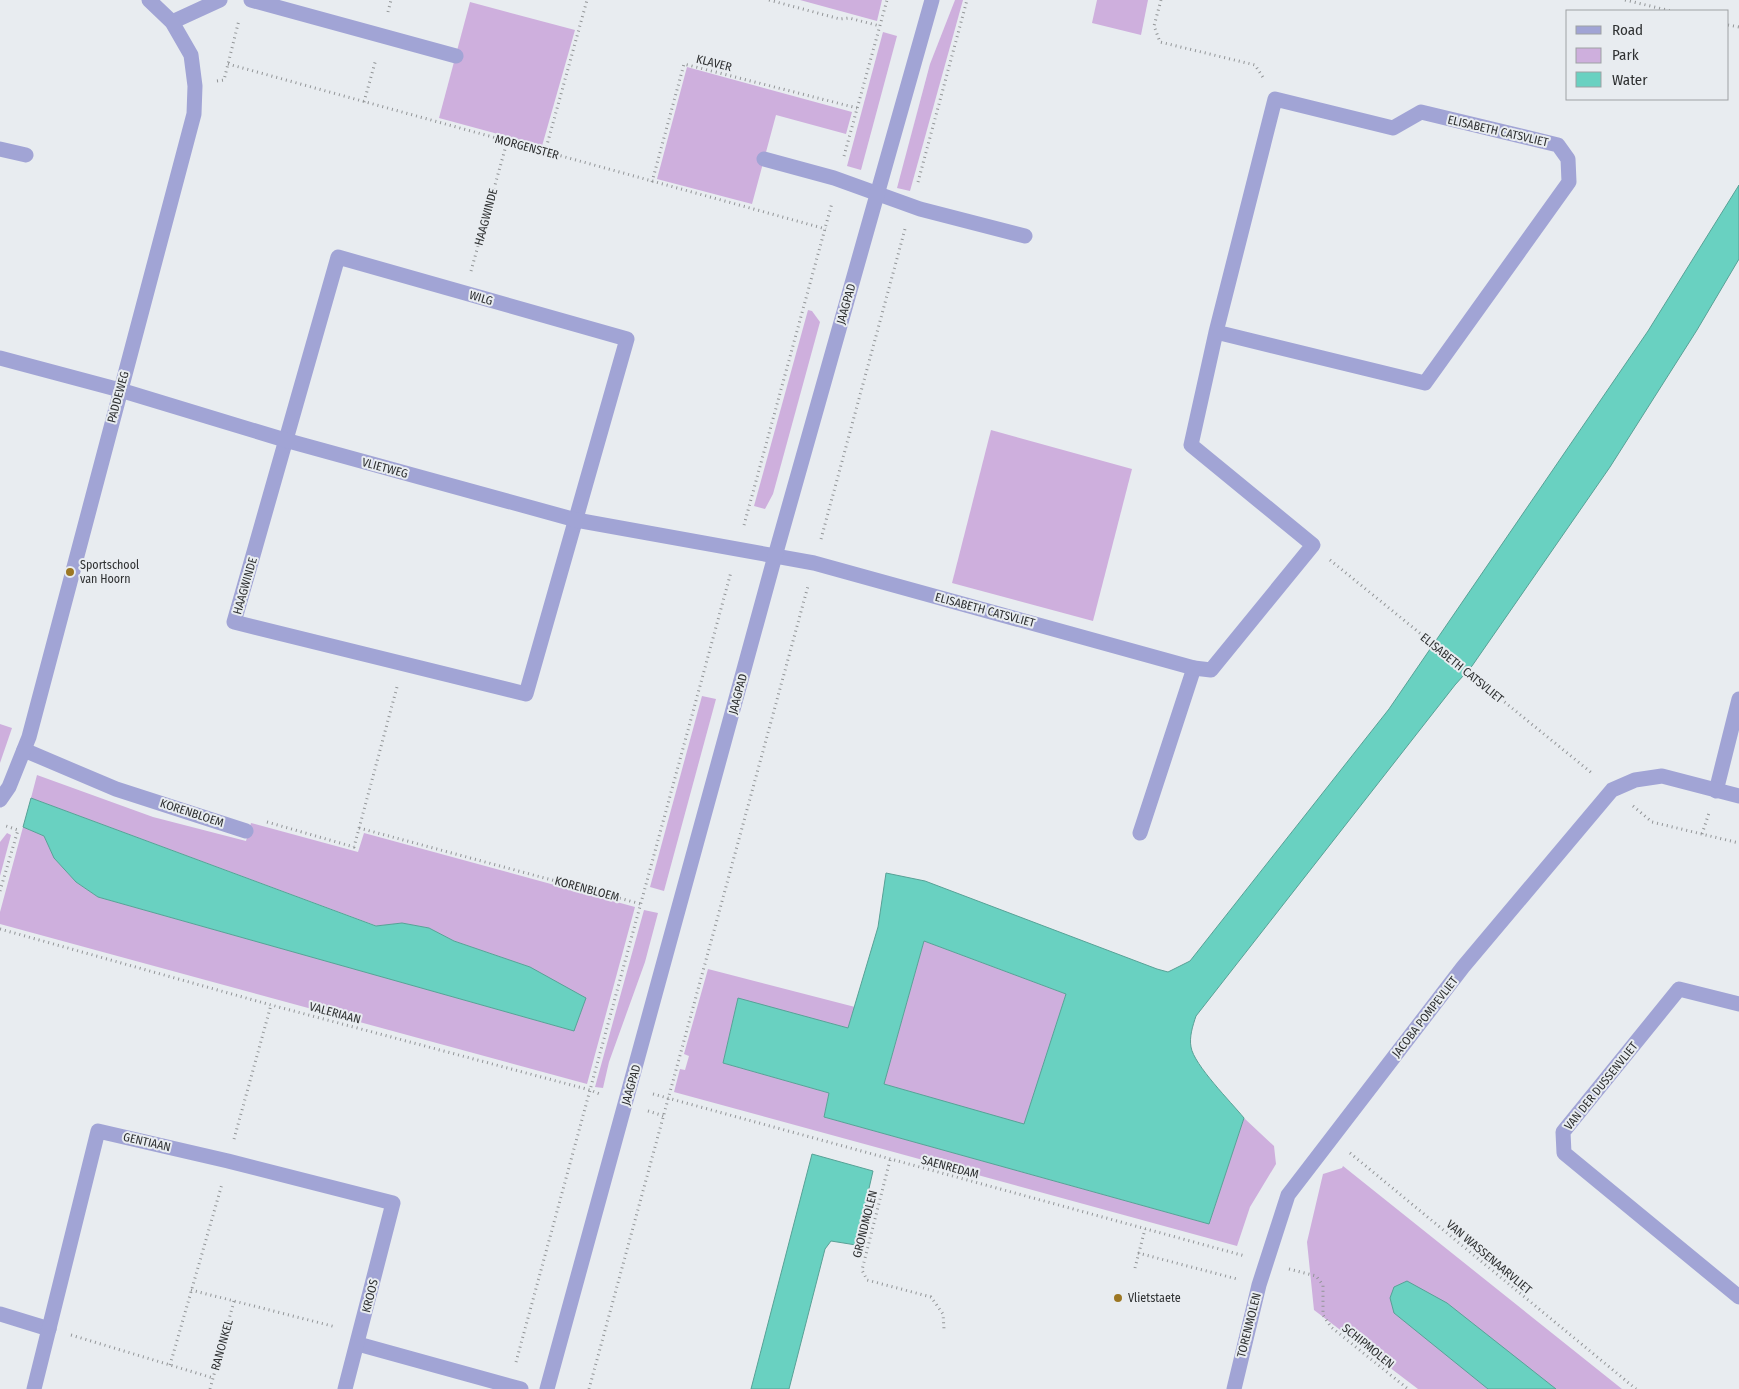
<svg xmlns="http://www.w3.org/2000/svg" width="1739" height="1389" viewBox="0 0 1739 1389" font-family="'Fira Sans Condensed',sans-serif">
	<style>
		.green { fill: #ceafdd }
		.water { fill: #69d1c1; stroke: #58a196; fill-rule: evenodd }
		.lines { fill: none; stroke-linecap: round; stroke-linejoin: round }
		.path { stroke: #929597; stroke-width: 3; stroke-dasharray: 1 4; stroke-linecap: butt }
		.lane { stroke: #a1a4d5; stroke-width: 15 }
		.street { stroke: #a1a4d5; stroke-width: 15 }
		.poi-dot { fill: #9c7723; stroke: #e8ecf0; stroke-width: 2 }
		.labels { text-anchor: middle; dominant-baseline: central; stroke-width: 4; stroke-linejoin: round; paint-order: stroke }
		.street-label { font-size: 12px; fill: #2f3132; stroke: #e8ecf0 }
		.poi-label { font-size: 12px; fill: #2f3132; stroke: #e8ecf0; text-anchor: start }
	</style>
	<rect width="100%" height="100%" fill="#e8ecf0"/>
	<g class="green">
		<polygon points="800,0 882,0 877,21"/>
		<polygon points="955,0 963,0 910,191 897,188 930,64"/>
		<polygon points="1097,0 1148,0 1141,35 1092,23"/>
		<polygon points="470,2 575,30 542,146 439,118"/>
		<polygon points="883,32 897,36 861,170 847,166"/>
		<polygon points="687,67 852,112 846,134 776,115 752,204 657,179"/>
		<polygon points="808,310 812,311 820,322 773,494 765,509 754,506"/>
		<polygon points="991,430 1132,469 1093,621 952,583"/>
		<polygon points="702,696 716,699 664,891 650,887"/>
		<polygon points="0,724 12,728 0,763"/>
		<polygon points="37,775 153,817 246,841 251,823 358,852 364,833 635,907 587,1084 0,924 0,912 23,827 44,836 54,858 76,882 98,897 574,1031 530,967 454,941 429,928 402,923 377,926 31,798"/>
		<polygon points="7,833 11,835 0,876 0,842"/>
		<polygon points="644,910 658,913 645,962 609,1062 603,1088 595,1087"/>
		<polygon points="924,941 1066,994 1024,1125 884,1084"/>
		<polygon points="708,969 855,1007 848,1028 738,999 723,1063 829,1093 824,1117 1209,1224 1244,1118 1274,1146 1276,1164 1250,1207 1237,1246 674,1092 680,1069 685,1070 689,1056 684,1054"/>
		<polygon points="1343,1166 1622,1389 1418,1389 1314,1310 1307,1242 1323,1174 1342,1168"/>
	</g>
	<g class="water">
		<path d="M1739 185V259L1697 330 1610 467 1472 666 1455 685 1196 1016C1193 1025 1189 1037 1191 1047 1194 1065 1231 1102 1244 1118L1209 1224 824 1117 829 1093 723 1063 738 998 848 1028 878 927 886 873 925 881 1157 969 1168 972 1190 961 1389 709 1648 331ZM924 941 1066 994 1024 1124 884 1084Z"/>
		<polygon points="31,798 376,926 402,923 429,928 454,941 530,967 586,998 574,1031 98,897 76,882 54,858 44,836 23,827"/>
		<polygon points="812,1154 873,1171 856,1245 831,1241 825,1249 789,1389 751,1389"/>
		<polygon points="1407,1281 1447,1303 1556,1389 1488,1389 1394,1313 1390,1298 1394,1287"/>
	</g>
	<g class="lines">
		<g class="path">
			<polyline points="769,0 840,19 849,18 880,26"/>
			<polyline points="1161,0 1154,26 1160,42 1255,65 1264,79"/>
			<polyline points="1625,0 1671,11"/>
			<polyline points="388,12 391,0"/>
			<polyline points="1728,25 1739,27"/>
			<polyline points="228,64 826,229"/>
			<polyline points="217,81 224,80 239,20"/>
			<polyline points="364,102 376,59"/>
			<polyline points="545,152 587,0"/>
			<polyline points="844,156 887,0"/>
			<polyline points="652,182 684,64 857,108"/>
			<polyline points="918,182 967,0"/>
			<polyline points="471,271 507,142"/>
			<polyline points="744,525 832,203"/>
			<polyline points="821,539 905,229"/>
			<polyline points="1330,560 1593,774"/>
			<polyline points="1633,806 1652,822 1739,843"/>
			<polyline points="267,822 354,847 397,687"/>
			<polyline points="359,828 641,904"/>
			<polyline points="1702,834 1709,813"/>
			<polyline points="0,891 18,830 3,825"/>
			<polyline points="0,929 271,1005 590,1090 602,1095"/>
			<polyline points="653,1094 1245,1256"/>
			<polyline points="648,1111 664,1116"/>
			<polyline points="234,1139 271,1005"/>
			<polyline points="1350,1153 1636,1389"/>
			<polyline points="890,1160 862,1270 867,1280 931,1297 943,1314 944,1329"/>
			<polyline points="1138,1253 1237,1279"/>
			<polyline points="1135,1268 1145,1229"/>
			<polyline points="1289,1269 1316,1276 1323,1285 1323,1315 1331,1327 1408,1389"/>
			<polyline points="191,1290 336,1327"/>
			<polyline points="71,1335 213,1378"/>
			<polyline points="516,1362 731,572"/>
			<polyline points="170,1365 222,1184"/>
			<polyline points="210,1389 234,1301"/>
			<polyline points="589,1389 808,586"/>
		</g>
		<g class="lane">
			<polyline points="764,159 834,178 920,209 1025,236"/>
			<polyline points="1140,833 1194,668"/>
		</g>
		<g class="street">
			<polyline points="251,0 456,56"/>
			<polyline points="172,22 220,0"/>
			<polyline points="0,149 26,155"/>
			<polygon points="338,257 627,339 526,694 234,622"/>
			<polyline points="0,358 120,390 285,440 576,520 814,563 1194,668 1211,670 1313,545 1191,445 1216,332 1275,99 1393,128 1421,112 1558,145 1568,159 1569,182 1425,383 1216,332"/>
			<polyline points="24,750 116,789 246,831"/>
			<polyline points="1716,791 1739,699"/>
			<polyline points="0,800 9,787 29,737 194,114 195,86 191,55 172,22 149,0"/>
			<polyline points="1739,1004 1679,989 1563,1132 1564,1153 1739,1297"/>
			<polyline points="0,1314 49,1329"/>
			<polyline points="358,1344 521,1389"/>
			<polyline points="34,1389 98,1131 228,1161 393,1203 345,1389"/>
			<polyline points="547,1389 775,556 932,0"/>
			<polyline points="1234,1389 1259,1285 1288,1195 1463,967 1612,790 1635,780 1662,776 1739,796"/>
		</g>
	</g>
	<g class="poi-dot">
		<circle cx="70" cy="572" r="5"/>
		<circle cx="1118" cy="1298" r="5"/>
	</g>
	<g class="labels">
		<g class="street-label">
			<text transform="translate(714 63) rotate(14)">KLAVER</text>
			<text transform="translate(1498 131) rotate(13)">ELISABETH CATSVLIET</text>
			<text transform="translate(527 147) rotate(15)">MORGENSTER</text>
			<text transform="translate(486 217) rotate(-75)">HAAGWINDE</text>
			<text transform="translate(481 298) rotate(16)">WILG</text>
			<text transform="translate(846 304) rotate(-74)">JAAGPAD</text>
			<text transform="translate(118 397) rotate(-75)">PADDEWEG</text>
			<text transform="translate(385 468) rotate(15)">VLIETWEG</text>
			<text transform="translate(245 586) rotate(-74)">HAAGWINDE</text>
			<text transform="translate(985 610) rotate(15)">ELISABETH CATSVLIET</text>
			<text transform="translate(1462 668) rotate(39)">ELISABETH CATSVLIET</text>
			<text transform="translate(738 694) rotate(-75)">JAAGPAD</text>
			<text transform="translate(192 813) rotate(18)">KORENBLOEM</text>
			<text transform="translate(587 889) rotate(15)">KORENBLOEM</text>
			<text transform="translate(335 1013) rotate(15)">VALERIAAN</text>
			<text transform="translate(1425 1017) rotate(-52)">JACOBA POMPEVLIET</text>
			<text transform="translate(631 1085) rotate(-74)">JAAGPAD</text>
			<text transform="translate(1601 1086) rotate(-51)">VAN DER DUSSENVLIET</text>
			<text transform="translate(147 1142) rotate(13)">GENTIAAN</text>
			<text transform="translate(950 1167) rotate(15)">SAENREDAM</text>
			<text transform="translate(865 1224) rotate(-76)">GRONDMOLEN</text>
			<text transform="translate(1489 1257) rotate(40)">VAN WASSENAARVLIET</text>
			<text transform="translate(370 1296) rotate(-76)">KROOS</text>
			<text transform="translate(1249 1325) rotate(-76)">TORENMOLEN</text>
			<text transform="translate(222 1345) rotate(-74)">RANONKEL</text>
			<text transform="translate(1368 1346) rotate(39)">SCHIPMOLEN</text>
		</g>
		<g class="poi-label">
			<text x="80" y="565">Sportschool<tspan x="80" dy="14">van Hoorn</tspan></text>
			<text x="1128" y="1298">Vlietstaete</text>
		</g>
	</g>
	<rect x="1566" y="10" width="162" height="90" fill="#e8ecf0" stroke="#9ea1a4"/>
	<rect x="1576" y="26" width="25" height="8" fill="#a1a4d5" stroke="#9ea1a4"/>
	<text x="1612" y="35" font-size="15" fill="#2f3132">Road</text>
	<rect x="1576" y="48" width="25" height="15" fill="#ceafdd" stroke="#9ea1a4"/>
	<text x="1612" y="60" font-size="15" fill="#2f3132">Park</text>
	<rect x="1576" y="72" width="25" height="15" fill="#69d1c1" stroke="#9ea1a4"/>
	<text x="1612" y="85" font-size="15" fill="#2f3132">Water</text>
</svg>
